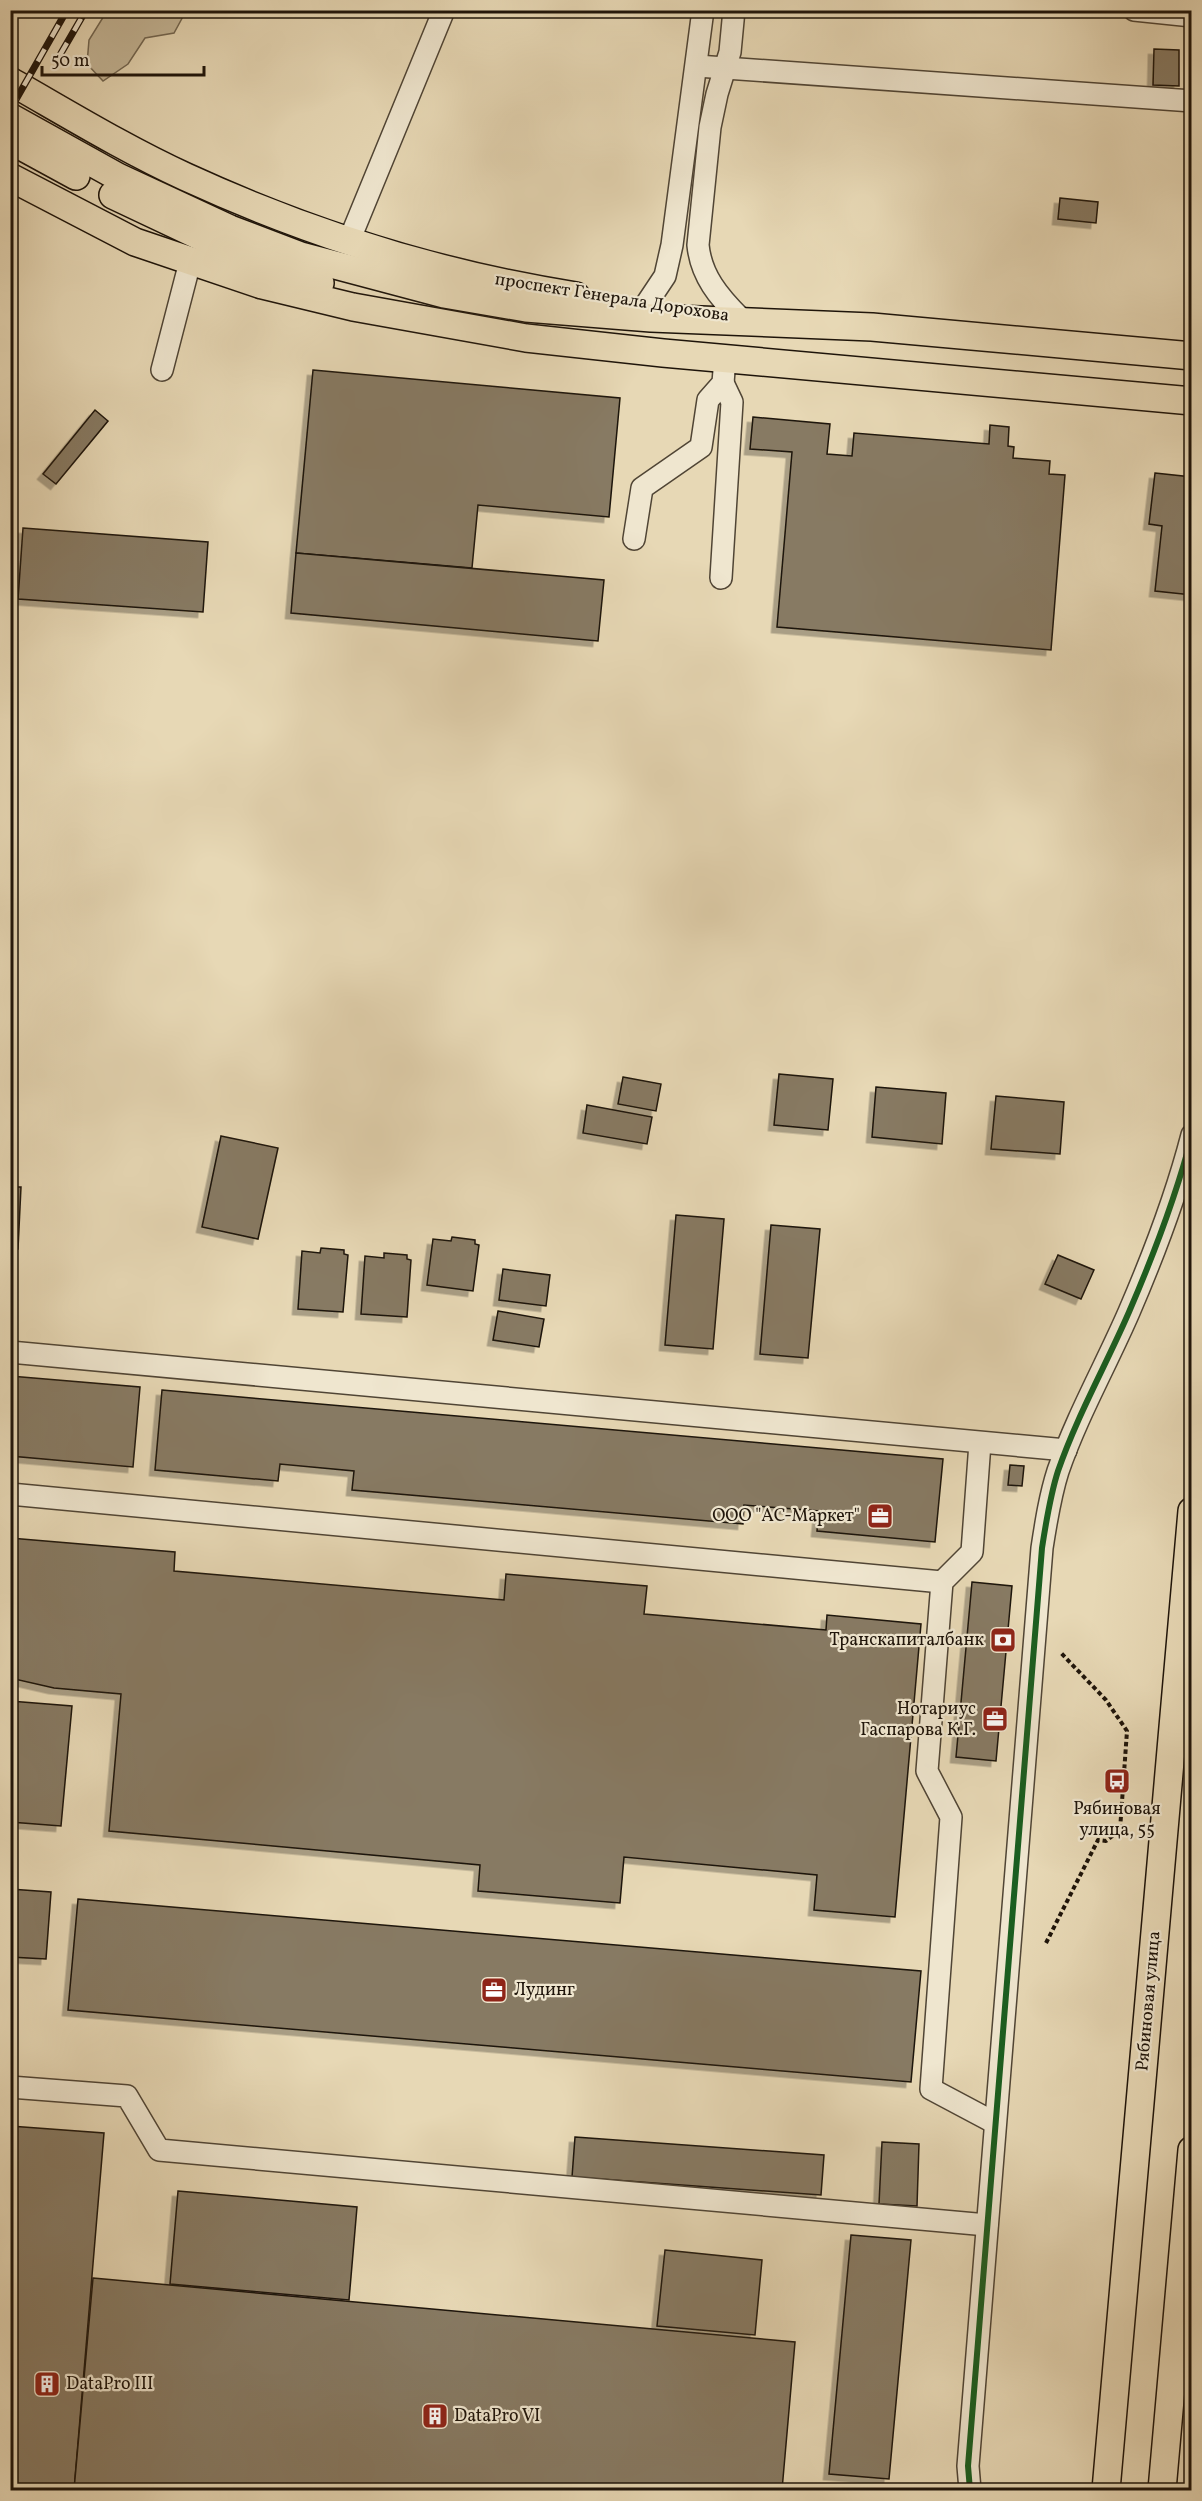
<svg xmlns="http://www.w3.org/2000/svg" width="1202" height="2501" viewBox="0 0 1202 2501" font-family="Vollkorn,serif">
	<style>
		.green { fill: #c5b798; stroke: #726651; stroke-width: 1.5 }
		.building { fill: #877a63; stroke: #1e140a; stroke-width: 1.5; filter: url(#shadow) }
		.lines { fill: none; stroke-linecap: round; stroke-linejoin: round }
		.minor-casing { stroke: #504535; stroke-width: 24 }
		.major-casing { stroke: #1e140a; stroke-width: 30 }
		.path { stroke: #1e140a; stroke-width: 4; stroke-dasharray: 4.5 3; stroke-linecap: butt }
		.minor { stroke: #efe6cf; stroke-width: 21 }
		.major { stroke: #e7d8b5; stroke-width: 27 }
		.rail-casing { stroke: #1e140a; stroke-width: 7 }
		.rail { stroke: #efe6cf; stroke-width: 4.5; stroke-dasharray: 14; stroke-linecap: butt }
		.cycleway-casing { stroke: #efe6cf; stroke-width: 10 }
		.cycleway { stroke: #1b5e20; stroke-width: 6 }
		.labels { text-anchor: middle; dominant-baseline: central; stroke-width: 4.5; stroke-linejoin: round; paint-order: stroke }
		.street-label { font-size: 18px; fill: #1e140a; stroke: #efe6cf }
		.poi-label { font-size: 18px; fill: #1e140a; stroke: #efe6cf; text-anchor: end }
	</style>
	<defs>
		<filter id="shadow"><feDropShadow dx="-5.5" dy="5.5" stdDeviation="0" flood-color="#0004"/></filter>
	</defs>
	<rect width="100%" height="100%" fill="#e7d8b5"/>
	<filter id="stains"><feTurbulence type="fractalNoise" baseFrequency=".00333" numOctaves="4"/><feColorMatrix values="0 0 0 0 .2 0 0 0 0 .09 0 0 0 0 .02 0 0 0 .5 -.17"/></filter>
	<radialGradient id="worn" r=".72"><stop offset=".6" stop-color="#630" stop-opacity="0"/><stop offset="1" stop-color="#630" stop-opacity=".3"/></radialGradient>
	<polygon class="green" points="107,11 107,10 186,11 174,33 145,38 128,64 103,81 87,64 89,40"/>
	<g class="building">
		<polygon points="1154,49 1179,50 1179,86 1153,85"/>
		<polygon points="1060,198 1098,202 1096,223 1058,219"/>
		<polygon points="313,370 620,398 609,517 478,505 472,568 296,553"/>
		<polygon points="95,410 108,421 56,484 43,474"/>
		<polygon points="753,417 830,424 827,454 852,456 854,433 989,444 990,425 1009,427 1008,446 1014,447 1013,458 1050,461 1049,474 1065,475 1051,650 777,627 792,452 750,449"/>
		<polygon points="1155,473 1192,477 1192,595 1155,591 1162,526 1149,524"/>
		<polygon points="23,528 208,542 203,612 18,599"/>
		<polygon points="296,553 604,580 598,641 291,613"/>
		<polygon points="779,1074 833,1079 828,1130 774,1125"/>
		<polygon points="623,1077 661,1084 656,1111 618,1104"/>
		<polygon points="876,1087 946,1093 942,1144 872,1137"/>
		<polygon points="996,1096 1064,1102 1060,1154 991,1149"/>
		<polygon points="587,1105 652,1117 647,1144 583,1133"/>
		<polygon points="221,1136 278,1148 258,1239 202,1227"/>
		<polygon points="10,1187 21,1187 18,1249 10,1249"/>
		<polygon points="676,1215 724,1219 713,1349 665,1345"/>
		<polygon points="771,1225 820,1229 808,1358 760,1354"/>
		<polygon points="452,1237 475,1240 475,1244 479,1245 473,1291 427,1285 433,1239 451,1241"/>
		<polygon points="321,1248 344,1250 344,1254 348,1255 343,1312 298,1309 302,1251 320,1253"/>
		<polygon points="384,1253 407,1255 407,1259 411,1260 407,1317 361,1314 365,1256 384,1258"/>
		<polygon points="1058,1255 1094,1270 1081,1299 1045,1284"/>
		<polygon points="503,1269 550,1275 546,1306 499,1300"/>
		<polygon points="498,1311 544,1319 539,1347 493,1340"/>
		<polygon points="10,1376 140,1387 133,1467 10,1456"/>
		<polygon points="162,1390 943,1459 935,1542 817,1531 819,1511 744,1505 743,1524 352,1490 354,1471 280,1464 278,1481 155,1470"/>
		<polygon points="1010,1465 1024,1466 1022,1486 1008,1485"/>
		<polygon points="10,1538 175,1552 174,1571 504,1600 506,1574 647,1586 644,1614 826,1630 827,1615 921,1624 895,1917 814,1910 817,1875 624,1857 620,1903 478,1891 480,1865 109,1831 121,1694 54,1688 10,1678"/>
		<polygon points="972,1582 1012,1586 996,1761 956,1757"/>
		<polygon points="10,1701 72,1706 61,1826 10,1822"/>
		<polygon points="10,1889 51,1892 46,1959 10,1957"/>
		<polygon points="78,1899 921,1971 911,2082 68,2010"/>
		<polygon points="10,2126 104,2133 74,2490 10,2490"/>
		<polygon points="575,2137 824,2155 821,2195 572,2177"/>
		<polygon points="882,2142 919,2144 917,2206 879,2204"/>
		<polygon points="178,2191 357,2207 349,2300 170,2284"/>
		<polygon points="851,2235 911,2240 889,2479 829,2474"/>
		<polygon points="665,2250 762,2260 755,2335 657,2326"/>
		<polygon points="93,2278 795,2342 782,2490 74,2490"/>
	</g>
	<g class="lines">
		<defs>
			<g id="minor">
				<path d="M734 10 730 52 717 94 710 127 698 245C701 276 719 297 740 318"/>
				<polyline points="1134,10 1192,16"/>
				<polyline points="697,66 1192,101"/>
				<polyline points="349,241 444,10"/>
				<polyline points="645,306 665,276 672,245 703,10"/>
				<polyline points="162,370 190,262"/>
				<polyline points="634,539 642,488 701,447 708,400 723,383 725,358"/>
				<polyline points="721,578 732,402 723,383"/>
				<polyline points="10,1352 1066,1450"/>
				<polyline points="980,1443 972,1552 942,1582 927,1771 951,1817 931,2089 995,2123"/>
				<polyline points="10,1494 942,1582"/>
				<polyline points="10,2087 127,2096 159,2150 987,2225"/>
				<path d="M970 2490 968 2466 1042 1548C1046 1522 1050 1496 1058 1471 1077 1416 1106 1365 1129 1312 1154 1254 1176 1197 1192 1135"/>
			</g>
			<g id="major">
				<path d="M10 81C68 114 125 149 186 177 308 233 442 275 576 296"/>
				<polyline points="10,117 118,177 230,229 301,256 444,294 526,308 651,318 872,327 1192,356"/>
				<polyline points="10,140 76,176"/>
				<polyline points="10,177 135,242 262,285 353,307 526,338 663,353 1192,401"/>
				<polyline points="113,195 223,247 320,283"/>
				<polyline points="1106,2490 1192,1511"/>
				<polyline points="1162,2490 1192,2150"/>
			</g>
		</defs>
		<use href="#minor" class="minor-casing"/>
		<use href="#major" class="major-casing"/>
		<polyline class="path" points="1046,1943 1098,1840 1106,1841 1120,1830 1127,1731 1106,1700 1061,1653"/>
		<use href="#minor" class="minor"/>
		<use href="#major" class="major"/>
		<defs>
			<g id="rail">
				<polyline points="60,55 86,10"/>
				<polyline points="10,110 67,10"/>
			</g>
		</defs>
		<use href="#rail" class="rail-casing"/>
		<use href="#rail" class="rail"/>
		<defs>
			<path id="cycleway" d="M970 2490 968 2466 1042 1548C1046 1522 1050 1496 1058 1471 1077 1416 1106 1365 1129 1312 1154 1254 1176 1197 1192 1135"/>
		</defs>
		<use href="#cycleway" class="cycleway-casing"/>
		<use href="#cycleway" class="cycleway"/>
	</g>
	<defs>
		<symbol id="office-square" viewBox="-11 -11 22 22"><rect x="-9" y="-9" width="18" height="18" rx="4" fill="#8f2418" stroke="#efe6cf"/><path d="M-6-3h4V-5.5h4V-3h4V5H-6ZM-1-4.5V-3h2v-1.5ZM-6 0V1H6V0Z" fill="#fff"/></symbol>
		<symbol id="bank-square" viewBox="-11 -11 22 22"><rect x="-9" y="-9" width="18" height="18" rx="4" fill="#8f2418" stroke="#efe6cf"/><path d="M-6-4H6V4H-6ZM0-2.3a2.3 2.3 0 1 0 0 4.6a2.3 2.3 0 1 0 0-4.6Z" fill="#fff"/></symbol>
		<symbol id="bus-square" viewBox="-11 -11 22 22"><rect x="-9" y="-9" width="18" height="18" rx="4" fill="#8f2418" stroke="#efe6cf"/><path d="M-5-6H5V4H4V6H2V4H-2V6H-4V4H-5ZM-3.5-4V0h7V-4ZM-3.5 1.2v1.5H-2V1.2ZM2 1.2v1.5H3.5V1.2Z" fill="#fff"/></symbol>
		<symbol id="building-square" viewBox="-11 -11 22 22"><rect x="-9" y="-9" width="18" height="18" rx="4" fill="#8f2418" stroke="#efe6cf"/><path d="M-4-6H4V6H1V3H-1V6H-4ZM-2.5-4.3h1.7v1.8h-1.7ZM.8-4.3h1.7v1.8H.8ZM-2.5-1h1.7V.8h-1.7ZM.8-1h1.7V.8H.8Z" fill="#fff"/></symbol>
	</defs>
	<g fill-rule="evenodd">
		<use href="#office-square" x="865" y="1501" width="30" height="30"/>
		<use href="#bank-square" x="988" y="1625" width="30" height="30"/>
		<use href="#office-square" x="980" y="1704" width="30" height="30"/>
		<use href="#bus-square" x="1102" y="1766" width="30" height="30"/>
		<use href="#office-square" x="479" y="1975" width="30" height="30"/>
		<use href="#building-square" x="32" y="2369" width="30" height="30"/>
		<use href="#building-square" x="420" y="2401" width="30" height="30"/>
	</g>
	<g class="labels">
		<g class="street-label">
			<text transform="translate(612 298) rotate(9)">проспект Генерала Дорохова</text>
			<text transform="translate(1149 2001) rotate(-85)">Рябиновая улица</text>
		</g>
		<g class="poi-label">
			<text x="860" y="1516">ООО "АС-Маркет"</text>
			<text x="984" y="1640">Транскапиталбанк</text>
			<text x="976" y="1709">Нотариус<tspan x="976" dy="21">Гаспарова К.Г.</tspan></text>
			<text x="1117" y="1809" text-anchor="middle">Рябиновая<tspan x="1117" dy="21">улица, 55</tspan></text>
			<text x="514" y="1990" text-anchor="start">Лудинг</text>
			<text x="66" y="2384" text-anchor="start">DataPro III</text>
			<text x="454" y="2416" text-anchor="start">DataPro VI</text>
		</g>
	</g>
	<rect width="1202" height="2501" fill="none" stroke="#e7d8b5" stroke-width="36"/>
	<rect x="12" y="12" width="1178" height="2477" fill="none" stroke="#1e140a" stroke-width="3"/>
	<rect x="18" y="18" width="1166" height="2465" fill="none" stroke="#1e140a" stroke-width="1.5"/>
	<path d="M42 66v9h162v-9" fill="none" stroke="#1e140a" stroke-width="3"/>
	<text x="51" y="66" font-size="18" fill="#1e140a" stroke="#efe6cf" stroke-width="4.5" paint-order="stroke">50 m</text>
	<rect width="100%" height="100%" filter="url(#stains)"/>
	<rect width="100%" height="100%" fill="url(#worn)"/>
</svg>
